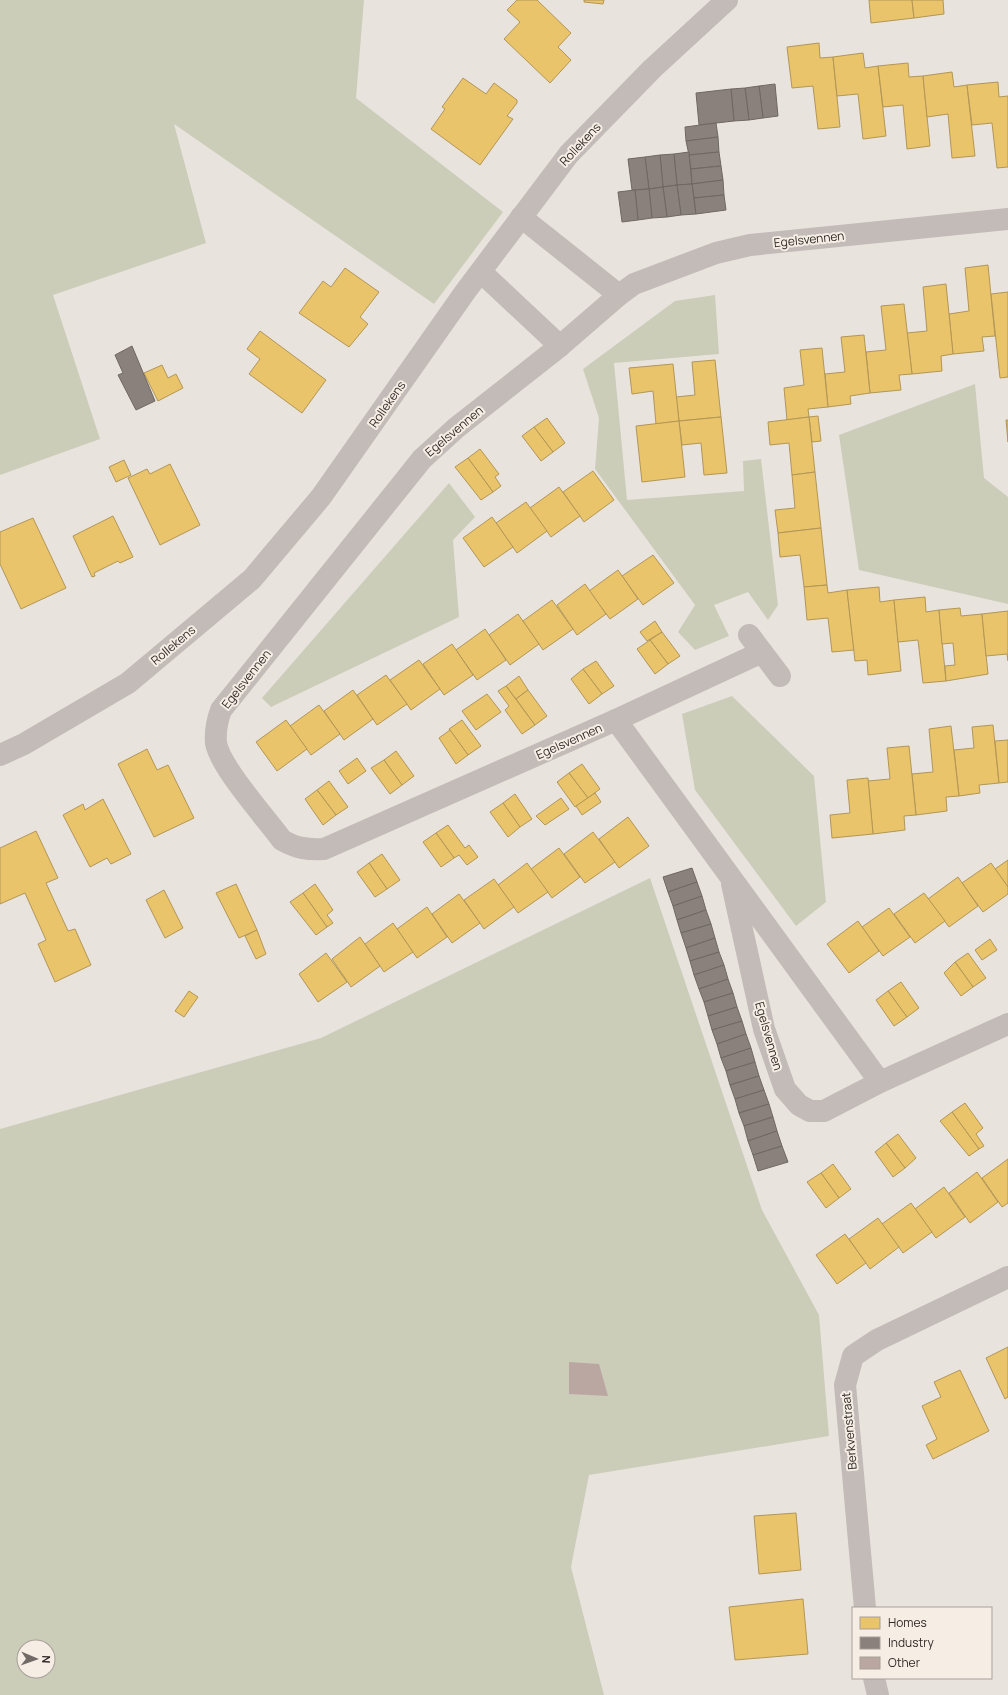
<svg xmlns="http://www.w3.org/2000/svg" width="1008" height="1695" viewBox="0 0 1008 1695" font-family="Manrope,sans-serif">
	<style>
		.green { fill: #cbcdb9; fill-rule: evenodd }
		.homes { fill: #e9c46a; stroke: #b29656 }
		.industry { fill: #8a817c; stroke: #6f6762 }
		.building { fill: #bba7a2 }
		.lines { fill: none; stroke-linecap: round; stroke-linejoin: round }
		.minor { stroke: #c2bbb7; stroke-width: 22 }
		.labels { text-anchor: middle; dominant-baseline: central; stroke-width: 4; stroke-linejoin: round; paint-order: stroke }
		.street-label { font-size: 12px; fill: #312927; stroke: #f6ede5 }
	</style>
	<rect width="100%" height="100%" fill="#e9e3de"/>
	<g class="green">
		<polygon points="0,0 364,0 356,98 503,212 434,304 174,124 206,243 53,295 100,439 0,475"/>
		<polygon points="715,295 719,354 614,363 627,500 744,491 743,461 761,459 778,605 768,620 748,592 714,605 729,636 695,650 678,632 695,605 595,469 599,418 583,369 675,301"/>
		<polygon points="975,384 984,478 1008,497 1008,604 859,570 839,435"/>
		<polygon points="449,483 475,517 453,540 459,617 271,707 262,698"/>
		<polygon points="732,696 814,776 826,902 796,926 695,790 682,714"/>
		<path d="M650 878 762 1210 819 1315 829 1436 589 1475 571 1567 604 1695H0V1129L321 1038ZM24 1647H48V1671H24Z"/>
	</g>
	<g class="homes">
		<polygon points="517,0 537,0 571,33 558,47 571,60 550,83 504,39 520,22 507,10"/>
		<polygon points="584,0 604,0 603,4 584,2"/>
		<polygon points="869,0 912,0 914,18 871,23"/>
		<polygon points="912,0 943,0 944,14 914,18"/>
		<polygon points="819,43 820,58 833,57 840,127 818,129 813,86 792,88 787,47"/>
		<polygon points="863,53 865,68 878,66 886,136 863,139 858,94 837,96 833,57"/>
		<polygon points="908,63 909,77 923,76 930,146 907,149 903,105 883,107 878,66"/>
		<polygon points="952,72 954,87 967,85 975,156 952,158 948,114 927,117 923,76"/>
		<polygon points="463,78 486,94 494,83 517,100 517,103 507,116 513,119 480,165 431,129 445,109 442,107"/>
		<polygon points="998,82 999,97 1008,96 1008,167 997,168 992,123 972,125 967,85"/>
		<polygon points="988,265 995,336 982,337 984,351 953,354 949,314 969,311 965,268"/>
		<polygon points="345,268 379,292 360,317 368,324 349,347 299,313 323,281 331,287"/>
		<polygon points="946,284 953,354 941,356 942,371 912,374 907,333 927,331 923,287"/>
		<polygon points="1008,292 1008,377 1000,378 991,294"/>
		<polygon points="904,304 912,374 899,375 901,390 870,393 866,352 886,350 881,306"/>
		<polygon points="260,331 326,380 302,413 249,374 260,359 247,349"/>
		<polygon points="864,335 870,393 850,396 851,404 828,407 825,374 845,372 841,337"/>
		<polygon points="822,348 828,407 808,409 809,417 787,420 784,388 804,385 800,350"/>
		<polygon points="715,360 721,417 679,421 676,397 695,395 692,362"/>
		<polygon points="673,364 679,421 656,424 653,391 632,394 629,368"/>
		<polygon points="162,365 168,378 176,374 183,388 158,401 144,373"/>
		<polygon points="818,416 821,441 812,442 809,417"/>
		<polygon points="721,417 727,473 704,475 701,443 682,445 679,421"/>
		<polygon points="809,417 815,472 792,475 789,443 770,445 768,422"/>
		<polygon points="547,418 565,443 553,452 534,427"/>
		<polygon points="1006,420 1008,420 1008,442"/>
		<polygon points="679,421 685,477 642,482 636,426"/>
		<polygon points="534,427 553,452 541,461 522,436"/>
		<polygon points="480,449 499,474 495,477 501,486 493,492 468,458"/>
		<polygon points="468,458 493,492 481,500 455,467"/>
		<polygon points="124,460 131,475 116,482 109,467"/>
		<polygon points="170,464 200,525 160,545 128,478 147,469 150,474"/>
		<polygon points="593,471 614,500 584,522 563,492"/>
		<polygon points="815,472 821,528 778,533 775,510 795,508 792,475"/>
		<polygon points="559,487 580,516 551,537 530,508"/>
		<polygon points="526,502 547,531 517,553 496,523"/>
		<polygon points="113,516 133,557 120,563 118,561 94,573 95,576 92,577 73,536"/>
		<polygon points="492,517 513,547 484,567 463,538"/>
		<polygon points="33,518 66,588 21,609 0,564 0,532"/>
		<polygon points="821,528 827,585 804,587 800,555 780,557 778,533"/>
		<polygon points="653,555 674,583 643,605 622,576"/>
		<polygon points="618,570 638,599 610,619 589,591"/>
		<polygon points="585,584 606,614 577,635 557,605"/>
		<polygon points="827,585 828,593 847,590 854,650 832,652 828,618 807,620 804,587"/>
		<polygon points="879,587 880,602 894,600 901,671 868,675 867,660 855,661 847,590"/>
		<polygon points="925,597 926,612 939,610 946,681 923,683 918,640 898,642 894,600"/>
		<polygon points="552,600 573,629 543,650 523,621"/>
		<polygon points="960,608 961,616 982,614 988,674 946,681 945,666 955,665 953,643 942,644 939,610"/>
		<polygon points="1008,611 1008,661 1007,654 986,656 982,614"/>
		<polygon points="518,614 539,644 510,665 489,635"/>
		<polygon points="655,621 662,632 647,641 640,632"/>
		<polygon points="485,629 506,660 477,680 456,650"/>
		<polygon points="662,632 680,656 668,664 650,640"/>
		<polygon points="650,640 668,664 655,674 637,649"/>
		<polygon points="452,644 473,675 444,695 423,664"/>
		<polygon points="419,660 440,689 411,710 390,680"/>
		<polygon points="596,661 614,686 602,694 583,669"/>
		<polygon points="583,669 602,694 589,704 571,679"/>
		<polygon points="386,675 407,704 377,725 357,695"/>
		<polygon points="519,676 528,690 516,699 506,686"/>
		<polygon points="506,686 535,725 522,734 505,710 509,706 498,691"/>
		<polygon points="353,690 373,719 344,740 324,711"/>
		<polygon points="528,690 547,716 535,725 516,699"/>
		<polygon points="487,694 501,712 476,730 462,711"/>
		<polygon points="319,705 340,734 311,755 290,726"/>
		<polygon points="286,720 307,749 277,771 256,742"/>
		<polygon points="462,720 481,746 468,755 449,729"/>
		<polygon points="993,725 999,783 979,785 980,793 959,796 954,750 974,748 972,727"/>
		<polygon points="951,726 959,796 946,797 947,811 916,815 912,774 933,772 929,729"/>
		<polygon points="450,730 468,755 456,764 439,738"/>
		<polygon points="1008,740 1008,782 999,783 995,741"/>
		<polygon points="909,746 916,815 904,816 905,830 873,834 868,781 890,779 887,748"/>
		<polygon points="147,749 157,770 168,765 194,818 154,837 118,764"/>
		<polygon points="396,751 414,776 402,785 384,760"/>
		<polygon points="357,758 366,771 348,784 339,771"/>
		<polygon points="384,760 402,785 390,794 371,768"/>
		<polygon points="582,764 600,789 588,798 569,773"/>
		<polygon points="569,773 588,798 575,807 557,782"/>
		<polygon points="868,778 873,834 832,838 830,815 850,813 847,780"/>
		<polygon points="329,781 348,807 336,815 317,790"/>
		<polygon points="317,790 336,815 323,825 305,799"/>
		<polygon points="595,793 601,802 582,815 576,806"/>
		<polygon points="515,794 532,819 520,827 503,803"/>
		<polygon points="561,798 569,809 545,825 536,816"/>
		<polygon points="103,799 131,854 111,864 107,858 90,867 63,815 83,804 85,810"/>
		<polygon points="503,803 520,827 508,837 490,812"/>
		<polygon points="628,817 649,846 619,868 599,839"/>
		<polygon points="448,825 465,848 469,845 478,857 467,865 459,855 454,858 436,833"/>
		<polygon points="36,831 58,878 46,883 68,931 75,929 91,965 55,982 38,944 46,940 25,893 0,904 0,848"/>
		<polygon points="593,832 615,862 585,883 564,854"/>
		<polygon points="436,833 454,858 441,867 423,842"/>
		<polygon points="559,848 580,877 552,898 531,869"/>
		<polygon points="382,854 400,880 387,889 369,863"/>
		<polygon points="1008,860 1008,887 995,869"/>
		<polygon points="369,863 387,889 375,897 357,872"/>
		<polygon points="527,863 548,892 518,913 498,885"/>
		<polygon points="991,863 1008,887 1008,894 983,912 962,883"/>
		<polygon points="958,877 978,906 949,927 928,899"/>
		<polygon points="494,879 514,907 484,929 464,900"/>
		<polygon points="236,884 257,930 239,938 216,893"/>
		<polygon points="315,884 333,910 327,915 333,923 327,927 303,893"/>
		<polygon points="164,890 183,928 165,938 146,900"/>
		<polygon points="303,893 327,927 316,935 290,902"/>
		<polygon points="924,893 945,921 915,943 894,914"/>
		<polygon points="459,894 480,923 452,943 432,914"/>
		<polygon points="427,907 447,937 417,958 397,929"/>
		<polygon points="889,908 910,937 883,956 862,927"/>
		<polygon points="858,921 879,951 849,973 827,944"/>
		<polygon points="393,923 413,952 384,972 365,944"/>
		<polygon points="257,930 266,954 256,959 245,936"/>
		<polygon points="360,937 380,966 351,987 332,959"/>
		<polygon points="990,939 997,950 982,960 975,950"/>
		<polygon points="326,953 347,982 318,1002 299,974"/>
		<polygon points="968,953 986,978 973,987 955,962"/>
		<polygon points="955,962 973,987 961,996 944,973"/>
		<polygon points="901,982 919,1008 907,1017 888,991"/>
		<polygon points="189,991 198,997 184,1017 175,1011"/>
		<polygon points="888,991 907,1017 894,1026 876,1000"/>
		<polygon points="965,1103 983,1128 976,1134 984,1146 979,1149 952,1112"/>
		<polygon points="952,1112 979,1149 969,1156 940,1121"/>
		<polygon points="898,1134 916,1158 905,1168 886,1143"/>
		<polygon points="886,1143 905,1168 893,1177 875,1152"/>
		<polygon points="1008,1159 1008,1203 1002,1207 982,1178"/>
		<polygon points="833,1164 851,1189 839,1198 821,1173"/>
		<polygon points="977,1172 998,1202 970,1223 949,1193"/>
		<polygon points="821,1173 839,1198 826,1208 807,1182"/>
		<polygon points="944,1187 965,1217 936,1238 915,1209"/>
		<polygon points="911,1203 932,1232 903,1253 882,1224"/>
		<polygon points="878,1218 899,1247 870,1269 849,1239"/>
		<polygon points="845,1234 866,1263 837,1284 816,1255"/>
		<polygon points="1008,1347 1008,1397 1005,1399 986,1358"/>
		<polygon points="960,1370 989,1431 933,1459 926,1445 937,1439 922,1406 941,1397 934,1382"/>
		<polygon points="796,1513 801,1570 759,1574 754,1516"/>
		<polygon points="803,1599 808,1654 735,1660 729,1607"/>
	</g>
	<g class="industry">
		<polygon points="775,84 778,116 763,118 759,86"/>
		<polygon points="759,86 763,118 749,120 745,88"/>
		<polygon points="745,88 749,120 734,121 731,89"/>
		<polygon points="731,89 734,121 699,125 696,93"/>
		<polygon points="716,123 718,137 686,141 685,127"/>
		<polygon points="718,137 719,152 689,155 686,141"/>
		<polygon points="689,152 692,184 677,185 674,154"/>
		<polygon points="719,152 721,166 691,169 689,155"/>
		<polygon points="674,154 677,185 663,187 660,155"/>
		<polygon points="660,155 663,187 649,189 645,157"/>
		<polygon points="645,157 649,189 632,190 628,159"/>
		<polygon points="721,166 723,180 692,184 691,169"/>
		<polygon points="723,180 724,195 694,198 692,184"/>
		<polygon points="692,184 696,214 681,215 677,185"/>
		<polygon points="677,185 681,215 667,217 663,187"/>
		<polygon points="663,187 667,217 652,218 649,189"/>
		<polygon points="649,189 652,218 638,220 635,190"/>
		<polygon points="635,190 638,220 622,222 618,192"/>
		<polygon points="724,195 726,210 696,214 694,198"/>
		<polygon points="132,346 155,401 136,410 118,375 123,373 115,355"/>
		<polygon points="692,868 697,882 668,892 663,877"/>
		<polygon points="697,882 702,896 673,906 668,892"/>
		<polygon points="702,896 706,910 677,920 673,906"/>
		<polygon points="706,910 711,924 681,933 677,920"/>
		<polygon points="711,924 715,938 686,948 681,933"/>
		<polygon points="715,938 719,952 690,961 686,948"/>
		<polygon points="719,952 724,965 694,975 690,961"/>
		<polygon points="724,965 728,979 699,989 694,975"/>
		<polygon points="728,979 733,993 704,1002 699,989"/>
		<polygon points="733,993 737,1007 708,1016 704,1002"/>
		<polygon points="737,1007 742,1021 712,1030 708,1016"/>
		<polygon points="742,1021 746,1034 717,1044 712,1030"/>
		<polygon points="746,1034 751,1048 721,1058 717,1044"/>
		<polygon points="751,1048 755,1062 726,1071 721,1058"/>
		<polygon points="755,1062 759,1076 730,1085 726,1071"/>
		<polygon points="759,1076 764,1090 735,1099 730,1085"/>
		<polygon points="764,1090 769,1104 739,1113 735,1099"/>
		<polygon points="769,1104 773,1117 744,1126 739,1113"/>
		<polygon points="773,1117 777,1131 748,1141 744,1126"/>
		<polygon points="777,1131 782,1146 753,1155 748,1141"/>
		<polygon points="782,1146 788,1162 758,1171 753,1155"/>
	</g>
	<polygon class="building" points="569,1362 599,1364 608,1396 569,1394"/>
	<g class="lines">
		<g class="minor">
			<polyline points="521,217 619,295"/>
			<polyline points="481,272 560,346"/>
			<polyline points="749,635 780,676"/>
			<path d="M762 652 616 720 324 849C307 850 296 848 282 840 266 818 220 767 216 743 215 731 217 721 221 710L422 459 456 428 560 346 619 295 634 284 716 253 750 245 1008 219"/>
			<polyline points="616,720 880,1082 1008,1024"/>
			<polyline points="0,755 24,744 128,683 252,579 321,497 465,292 569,154 652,69 727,0"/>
			<polyline points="732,884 764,1029 785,1089 799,1105 810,1111 824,1111 880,1082"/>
			<polyline points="865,1608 845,1385 853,1356 877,1340 1008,1277"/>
			<polyline points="874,1678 878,1695"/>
		</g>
	</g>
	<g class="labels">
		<g class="street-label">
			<text transform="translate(580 144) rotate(-47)">Rollekens</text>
			<text transform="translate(809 239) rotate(-6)">Egelsvennen</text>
			<text transform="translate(387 404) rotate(-55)">Rollekens</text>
			<text transform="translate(454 431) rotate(-40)">Egelsvennen</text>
			<text transform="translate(173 645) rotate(-40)">Rollekens</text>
			<text transform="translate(246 679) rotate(-52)">Egelsvennen</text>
			<text transform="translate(569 741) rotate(-24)">Egelsvennen</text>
			<text transform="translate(769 1036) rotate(74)">Egelsvennen</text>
			<text transform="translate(849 1431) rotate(-95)">Berkvenstraat</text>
		</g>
	</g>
	<rect x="852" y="1607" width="140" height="72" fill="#f6ede5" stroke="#a79f99"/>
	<rect x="860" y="1617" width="20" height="12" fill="#e9c46a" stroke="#a79f99"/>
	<text x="888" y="1627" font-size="12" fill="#312927">Homes</text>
	<rect x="860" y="1637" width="20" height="12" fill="#8a817c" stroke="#a79f99"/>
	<text x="888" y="1647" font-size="12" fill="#312927">Industry</text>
	<rect x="860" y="1657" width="20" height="12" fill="#bba7a2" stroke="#a79f99"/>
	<text x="888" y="1667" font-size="12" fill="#312927">Other</text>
	<g transform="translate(36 1659) rotate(92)"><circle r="19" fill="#f6ede5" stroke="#a79f99"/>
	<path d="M0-3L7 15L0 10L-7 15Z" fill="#716a67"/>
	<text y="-6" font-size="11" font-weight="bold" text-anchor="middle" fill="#312927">N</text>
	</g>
</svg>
